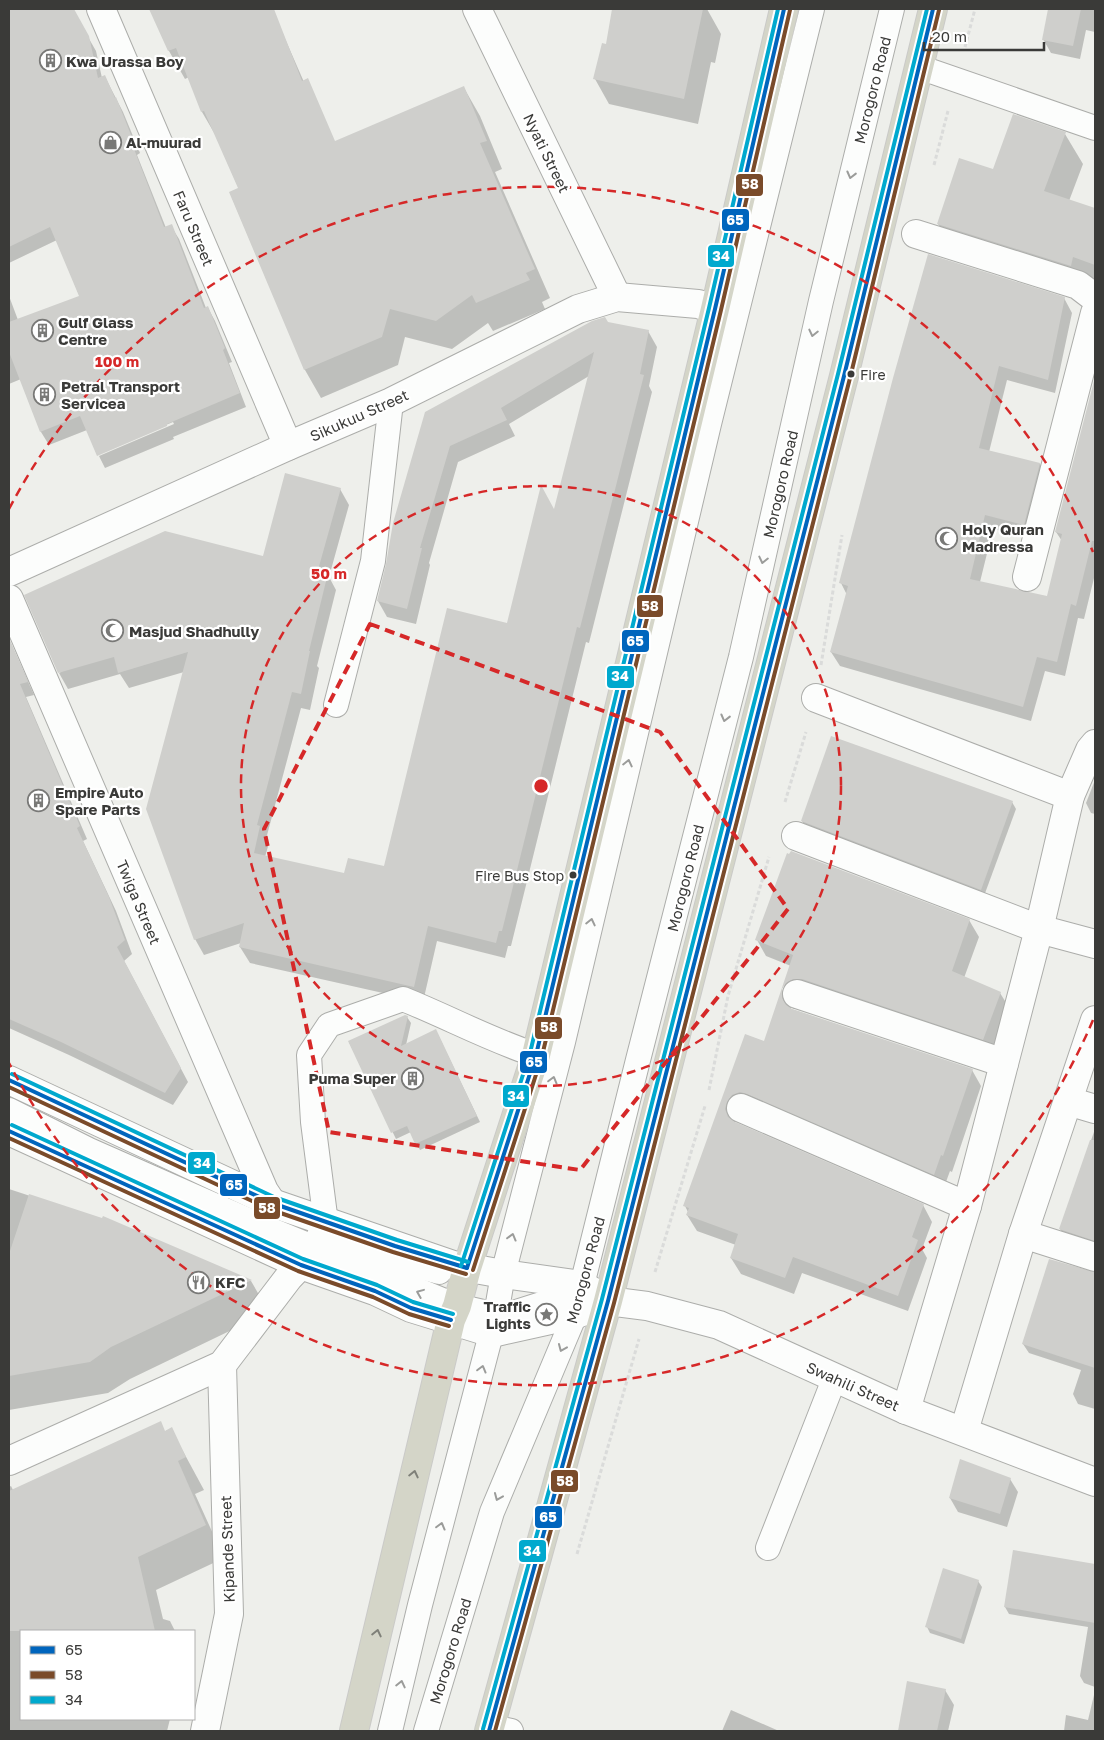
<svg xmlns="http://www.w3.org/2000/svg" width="1104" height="1740" viewBox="0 0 1104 1740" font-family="'Golos Text',sans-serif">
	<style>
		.shadow { fill: #0003 }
		.building { fill: #cfcfcc }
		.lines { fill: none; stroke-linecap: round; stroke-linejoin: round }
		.service-casing { stroke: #acadaa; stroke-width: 26 }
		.minor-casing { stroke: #acadaa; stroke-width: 30 }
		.tertiary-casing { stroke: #acadaa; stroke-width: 30 }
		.trunk-casing { stroke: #cacac8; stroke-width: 30 }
		.path { stroke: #dadbda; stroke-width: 3; stroke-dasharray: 4 2.5; stroke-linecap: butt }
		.service { stroke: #fcfdfc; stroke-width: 24 }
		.minor { stroke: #fcfdfc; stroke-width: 28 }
		.tertiary { stroke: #fcfdfc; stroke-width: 28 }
		.trunk { stroke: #d4d5c8; stroke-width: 28 }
		.bus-1-casing { stroke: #fff; stroke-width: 8 }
		.bus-2-casing { stroke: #fff; stroke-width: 8 }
		.bus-3-casing { stroke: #fff; stroke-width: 8 }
		.bus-1 { stroke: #0065bd; stroke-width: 4 }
		.bus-2 { stroke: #7a4b2a; stroke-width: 4 }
		.bus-3 { stroke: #00a9ce; stroke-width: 4 }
		.oneway { stroke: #9b9c9a }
		.oneway2 { stroke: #7f8079 }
		.marked { fill: none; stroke: #d62828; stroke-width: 4; stroke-dasharray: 10 6; stroke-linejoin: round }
		.ring { fill: none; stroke: #d62828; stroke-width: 2.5; stroke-dasharray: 9 6 }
		.bus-dot { fill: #3a3a38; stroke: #fff; stroke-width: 2 }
		.labels { text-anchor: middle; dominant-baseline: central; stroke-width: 4.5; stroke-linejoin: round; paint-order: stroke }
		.bus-label { font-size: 14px; fill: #3a3a38; stroke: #fff; text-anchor: start }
		.poi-label { font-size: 15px; font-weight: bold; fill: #3a3a38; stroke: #fff; text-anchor: start }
		.street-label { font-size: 15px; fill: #3a3a38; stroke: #fff }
		.centre { fill: #d62828; stroke: #fff; stroke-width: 2.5 }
		.ring-label { font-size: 15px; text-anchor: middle; font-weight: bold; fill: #d62828; stroke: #fff; stroke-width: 4.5; stroke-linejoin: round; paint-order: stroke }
		.line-badge { stroke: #fff; stroke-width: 2 }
		.badge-label { font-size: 14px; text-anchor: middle; font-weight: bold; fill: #fff }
	</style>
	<rect width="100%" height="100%" fill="#eeefeb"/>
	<g class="shadow">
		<polygon points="9,9 70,9 73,17 80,23 96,51 102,78 105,77 123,112 140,153 137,155 166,228 171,226 179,239 206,308 208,308 215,321 232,362 229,363 246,407 173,437 174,439 105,468 99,456 174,424 173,422 97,454 87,430 49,445 41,432 21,379 9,384 9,296 18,320 80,297 57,240 9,263"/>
		<polygon points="151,9 272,9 339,162 464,88 480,116 502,169 495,172 550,298 542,302 545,309 493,331 488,323 452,349 405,337 398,365 321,398 305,370 230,193 239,189 216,136 202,112 189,77 185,79 169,51"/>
		<polygon points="614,9 707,9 721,34 715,63 711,62 698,124 609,104 595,79 607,46"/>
		<polygon points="1049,9 1095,9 1095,32 1086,30 1080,59 1051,53 1043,39"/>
		<polygon points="1065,134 1083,164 1069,201 1095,209 1095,298 956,254 938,224 994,171"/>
		<polygon points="1064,298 1072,313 1055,393 1007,380 989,452 1040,464 1048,478 1032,538 993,529 980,582 1048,598 1062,541 1056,532 1089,404 1095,405 1095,574 1084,619 1078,618 1065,676 1045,671 1031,721 840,666 831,652 847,595 841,583 894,378"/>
		<polygon points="608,324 648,331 657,347 649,386 652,392 589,643 586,642 511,946 508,946 505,958 437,941 423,1002 250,963 240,947 241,943 204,955 195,939 184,672 129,688 120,674 68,689 59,673 264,558 340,489 349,505 329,577 336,590 317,666 319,668 310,710 301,708 266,839 269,843 265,857 345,874 384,867 508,625 555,512 589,376 509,424 515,436 458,462 429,563 430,565 416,624 387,617 378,601 426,413"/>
		<polygon points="9,639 34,695 26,697 87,839 83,841 116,911 132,954 124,961 188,1082 173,1105 69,1055 9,1028"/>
		<polygon points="1095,780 1095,814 1091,813 1086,803"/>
		<polygon points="1012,802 1016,809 984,896 806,828 802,821"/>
		<polygon points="969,920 979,937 964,978 1000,993 1010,1009 993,1055 795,999 791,1006 791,1009 972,1070 981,1086 952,1172 950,1171 943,1190 735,1119 735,1124 923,1205 932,1222 922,1249 927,1258 908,1311 802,1273 794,1294 741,1274 731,1258 736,1245 697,1231 687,1215 688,1212 685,1206 746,1035 765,1042 791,966 766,956 757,940"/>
		<polygon points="407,1017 411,1023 406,1045 439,1037 480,1122 420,1150 411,1132 396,1139 349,1042"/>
		<polygon points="1095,1129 1095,1248 1066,1238 1060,1229"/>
		<polygon points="9,1189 103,1220 104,1218 251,1281 269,1312 130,1379 108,1393 9,1410"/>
		<polygon points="1090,1273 1095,1273 1095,1409 1078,1404 1073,1394 1081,1370 1029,1353 1023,1344"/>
		<polygon points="171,1429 204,1490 195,1494 224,1558 156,1590 163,1619 170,1621 175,1631 21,1631 21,1719 170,1719 167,1731 9,1731 9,1487 11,1486 13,1490"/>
		<polygon points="1010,1479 1018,1492 1007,1527 958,1512 950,1498"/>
		<polygon points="1014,1551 1095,1565 1095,1687 1084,1683 1080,1676 1088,1627 1009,1614 1005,1607"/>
		<polygon points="978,1581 982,1587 964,1644 930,1633 927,1627"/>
		<polygon points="913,1683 945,1690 954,1705 948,1731 901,1731"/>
		<polygon points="1094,1695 1095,1731 1064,1731 1066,1715 1088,1720"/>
		<polygon points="731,1710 779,1731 722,1731"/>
	</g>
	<g class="building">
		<polygon points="9,9 74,9 89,36 98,78 105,75 115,98 116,97 133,140 131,141 164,227 172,224 204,308 208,306 225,348 223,350 240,393 167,424 167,426 97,456 80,416 40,432 9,352 9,322 79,296 50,227 9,247"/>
		<polygon points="149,9 274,9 302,81 308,78 335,141 464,86 487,141 480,143 535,269 526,273 530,280 476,303 472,295 436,321 390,309 382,337 304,370 229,192 238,188 204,111 201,112 176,48 168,51"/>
		<polygon points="612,9 703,9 684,99 593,79 602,43 606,44"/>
		<polygon points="1048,9 1081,9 1073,46 1042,40"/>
		<polygon points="1013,114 1066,132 1044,191 1095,208 1095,265 1073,257 1071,266 937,224 959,158 993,169"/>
		<polygon points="928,254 1065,297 1048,380 999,366 979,448 1040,463 1024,525 985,515 970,579 1047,596 1062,534 1055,532 1094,381 1095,381 1095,541 1092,541 1076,606 1071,604 1057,662 1037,657 1023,707 830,652 848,586 839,583 893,378"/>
		<polygon points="605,317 608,322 649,330 640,374 644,375 580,628 577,627 502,931 499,931 496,943 428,926 414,987 239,947 244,923 194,940 146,809 188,652 118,673 114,657 58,673 24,595 165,531 263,556 285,473 341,488 318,570 328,573 309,651 310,651 301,694 292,692 257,825 260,826 254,853 344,873 348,858 384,866 447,608 507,623 541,485 554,509 594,352 501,408 507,420 450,446 420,548 422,548 407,609 377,601 386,564 393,523 425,412 592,321"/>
		<polygon points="9,638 28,682 20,684 80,826 77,828 109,897 125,940 117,947 181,1068 165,1093 61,1042 9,1019"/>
		<polygon points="831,736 1013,801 981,890 801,821"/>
		<polygon points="791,851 970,919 952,971 1001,992 983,1040 802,979 793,979 786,983 782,989 782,998 786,1005 792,1009 973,1069 943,1156 941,1155 934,1175 747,1094 740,1092 732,1095 727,1102 725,1109 728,1117 735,1122 924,1204 912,1237 918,1240 898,1296 793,1257 785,1278 730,1258 738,1234 686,1215 689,1208 683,1206 745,1034 764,1041 793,955 755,940 787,853 789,854"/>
		<polygon points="405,1015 408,1016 401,1046 436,1029 477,1116 415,1144 407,1126 391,1133 348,1041"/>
		<polygon points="1090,1140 1095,1140 1095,1241 1059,1229"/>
		<polygon points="29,1194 102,1218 103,1216 252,1280 111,1347 90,1362 9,1376 9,1254"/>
		<polygon points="1049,1259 1095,1272 1095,1368 1022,1344"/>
		<polygon points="161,1421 165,1431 172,1427 186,1457 178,1461 206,1525 138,1557 155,1631 9,1631 9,1491"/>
		<polygon points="960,1459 1011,1478 1000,1514 949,1498"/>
		<polygon points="1013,1550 1095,1564 1095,1623 1004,1607"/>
		<polygon points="943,1568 979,1580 961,1639 925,1627"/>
		<polygon points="907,1681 946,1689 937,1731 898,1731"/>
	</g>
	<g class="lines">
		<defs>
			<g id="service">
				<polyline points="919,67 1095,128"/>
				<polyline points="336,705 373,561 391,402"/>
				<polyline points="9,1110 89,1150 257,1224 457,1306 496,1315 507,1315 548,1302 582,1285"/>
				<path d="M326 1223 313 1122 309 1055 329 1025 403 999C448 1017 490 1040 536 1055"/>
				<polyline points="341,1244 358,1250 439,1272"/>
				<polyline points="768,1548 835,1377"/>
				<polyline points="490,1726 511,1731"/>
				<polyline points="390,1731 420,1605 496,1315 503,1274 563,1042 709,424 812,9"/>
				<polyline points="426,1731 492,1512 579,1305 582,1285 638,1060 741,657 821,301 892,9"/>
			</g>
			<g id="minor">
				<polyline points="101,9 288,446"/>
				<polyline points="477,9 617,297"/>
				<polyline points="916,234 1078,285 1095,298"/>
				<polyline points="9,572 288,446 391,402 578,309 617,297 698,304 715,309"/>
				<polyline points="1027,577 1095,313"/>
				<polyline points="9,599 264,1191 272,1203"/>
				<polyline points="816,698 1070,796"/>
				<polyline points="796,836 1039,929 1095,944"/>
				<polyline points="797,994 1004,1063"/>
				<polyline points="1068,1101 1095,1109"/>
				<polyline points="741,1108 967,1206"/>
				<polyline points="1023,1234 1095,1257"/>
				<polyline points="608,1301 647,1306 719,1325 906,1410 1095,1482"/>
				<polyline points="906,1410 967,1206 1039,929 1070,796 1090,750 1095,744"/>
				<polyline points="964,1431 1023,1234 1095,1020"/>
				<polyline points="9,1461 222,1365 289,1277 316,1249 326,1223"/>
				<polyline points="205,1731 229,1614 222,1365"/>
			</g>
			<g id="tertiary">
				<polyline points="9,1080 272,1203 453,1265 503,1274 582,1285 608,1301"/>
				<polyline points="9,1131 301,1265 375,1291 411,1308 492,1333 577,1314 608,1301"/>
			</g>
			<g id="trunk">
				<polyline points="354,1731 451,1320 457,1306 467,1268 536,1055 715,309 784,9"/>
				<polyline points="489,1731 608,1301 844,376 933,9"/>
			</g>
		</defs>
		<use href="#service" class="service-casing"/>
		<use href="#minor" class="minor-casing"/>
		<use href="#tertiary" class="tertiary-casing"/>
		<use href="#trunk" class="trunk-casing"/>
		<g class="path">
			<polyline points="965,47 975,9"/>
			<polyline points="934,165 948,111"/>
			<polyline points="821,665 842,535"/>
			<polyline points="785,802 806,732"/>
			<polyline points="709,1090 728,996 769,857"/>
			<polyline points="655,1272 705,1106"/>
			<polyline points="577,1554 639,1339"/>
		</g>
		<use href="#service" class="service"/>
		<use href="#minor" class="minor"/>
		<use href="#tertiary" class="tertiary"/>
		<use href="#trunk" class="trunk"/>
		<defs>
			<g id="bus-1">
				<polyline points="9,1080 272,1203 395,1246 467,1268"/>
				<polyline points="9,1131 301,1265 375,1291 411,1308 451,1320"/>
				<polyline points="467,1268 536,1055 715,309 784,9"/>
				<polyline points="489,1731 608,1301 844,376 933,9"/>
			</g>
			<g id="bus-2">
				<polyline points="9,1087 269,1209 393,1252 466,1274"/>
				<polyline points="9,1138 298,1271 373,1297 409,1314 449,1326"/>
				<polyline points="473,1270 542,1056 721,310 790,10"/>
				<polyline points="495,1731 614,1303 850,378 939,10"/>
			</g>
			<g id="bus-3">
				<polyline points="12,1074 274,1197 397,1240 468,1262"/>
				<polyline points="12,1125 303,1259 377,1285 413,1302 453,1314"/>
				<polyline points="461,1266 530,1053 709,308 778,9"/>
				<polyline points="483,1729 602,1299 838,374 927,9"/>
			</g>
		</defs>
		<use href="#bus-1" class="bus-1-casing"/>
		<use href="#bus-2" class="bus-2-casing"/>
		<use href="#bus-3" class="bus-3-casing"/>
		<use href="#bus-1" class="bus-1"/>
		<use href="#bus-2" class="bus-2"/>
		<use href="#bus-3" class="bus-3"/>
	</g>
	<defs><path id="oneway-chevron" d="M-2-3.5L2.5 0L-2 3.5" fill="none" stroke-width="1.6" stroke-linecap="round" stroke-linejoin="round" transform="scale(1.25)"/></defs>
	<g class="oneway">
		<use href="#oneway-chevron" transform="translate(851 175) rotate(104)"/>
		<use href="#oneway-chevron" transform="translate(813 333) rotate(103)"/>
		<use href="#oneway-chevron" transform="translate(763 560) rotate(103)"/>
		<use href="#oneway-chevron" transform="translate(725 718) rotate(104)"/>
		<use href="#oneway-chevron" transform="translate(628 763) rotate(-77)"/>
		<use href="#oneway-chevron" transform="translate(591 922) rotate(-77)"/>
		<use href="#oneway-chevron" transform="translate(553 1080) rotate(-75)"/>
		<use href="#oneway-chevron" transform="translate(512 1237) rotate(-75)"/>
		<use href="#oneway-chevron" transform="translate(420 1293) rotate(-158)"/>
		<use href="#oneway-chevron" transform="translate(562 1348) rotate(113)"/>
		<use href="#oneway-chevron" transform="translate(482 1369) rotate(-75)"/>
		<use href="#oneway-chevron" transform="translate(498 1497) rotate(113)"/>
		<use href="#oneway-chevron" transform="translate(441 1526) rotate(-75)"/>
		<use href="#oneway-chevron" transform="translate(401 1684) rotate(-77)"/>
	</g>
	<g class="oneway2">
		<use href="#oneway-chevron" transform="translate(414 1474) rotate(-77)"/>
		<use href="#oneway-chevron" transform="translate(377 1633) rotate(-77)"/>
	</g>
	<path class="marked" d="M370 624 660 732 788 909 580 1170 329 1132 264 829Z"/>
	<g class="ring">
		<circle cx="541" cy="786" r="300"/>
		<path d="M1093 1020A600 600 0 0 1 9 1063M9 509A600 600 0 0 1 1093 552"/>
	</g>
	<defs>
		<symbol id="building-ring" viewBox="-11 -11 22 22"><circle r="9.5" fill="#fff" stroke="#797977" stroke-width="1.5"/><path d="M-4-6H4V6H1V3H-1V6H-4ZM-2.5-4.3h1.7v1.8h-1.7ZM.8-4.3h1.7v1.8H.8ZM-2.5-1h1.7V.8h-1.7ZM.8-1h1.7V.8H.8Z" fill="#797977"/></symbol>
		<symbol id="shop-ring" viewBox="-11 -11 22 22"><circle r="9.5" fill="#fff" stroke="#797977" stroke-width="1.5"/><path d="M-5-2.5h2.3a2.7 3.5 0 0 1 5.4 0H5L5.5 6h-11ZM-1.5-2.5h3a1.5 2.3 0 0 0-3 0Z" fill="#797977"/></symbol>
		<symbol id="mosque-ring" viewBox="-11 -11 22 22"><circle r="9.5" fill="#fff" stroke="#797977" stroke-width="1.5"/><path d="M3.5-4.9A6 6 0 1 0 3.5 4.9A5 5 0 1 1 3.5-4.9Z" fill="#797977"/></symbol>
		<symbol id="restaurant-ring" viewBox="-11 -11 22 22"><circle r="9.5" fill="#fff" stroke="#797977" stroke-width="1.5"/><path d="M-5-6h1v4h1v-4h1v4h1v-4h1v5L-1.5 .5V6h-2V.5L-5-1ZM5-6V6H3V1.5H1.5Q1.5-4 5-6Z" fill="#797977"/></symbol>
		<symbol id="sight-ring" viewBox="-11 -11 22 22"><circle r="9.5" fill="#fff" stroke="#797977" stroke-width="1.5"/><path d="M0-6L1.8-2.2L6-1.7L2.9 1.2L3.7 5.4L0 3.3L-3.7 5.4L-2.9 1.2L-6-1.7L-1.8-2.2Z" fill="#797977"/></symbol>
	</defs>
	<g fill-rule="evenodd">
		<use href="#building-ring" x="38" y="48" width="25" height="25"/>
		<use href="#shop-ring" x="98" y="130" width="25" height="25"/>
		<use href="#building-ring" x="30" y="318" width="25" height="25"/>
		<use href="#building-ring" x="32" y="382" width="25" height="25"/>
		<use href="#mosque-ring" x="934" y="526" width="25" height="25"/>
		<use href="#mosque-ring" x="100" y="618" width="25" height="25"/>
		<use href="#building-ring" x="26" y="788" width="25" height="25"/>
		<use href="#building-ring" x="400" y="1066" width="25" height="25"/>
		<use href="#restaurant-ring" x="186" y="1270" width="25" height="25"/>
		<use href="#sight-ring" x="534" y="1302" width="25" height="25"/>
	</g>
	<g class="bus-dot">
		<circle cx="851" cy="374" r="4.5"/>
		<circle cx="573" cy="875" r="4.5"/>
	</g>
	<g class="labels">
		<g class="bus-label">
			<text x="860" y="374">Fire</text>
			<text x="564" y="875" text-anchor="end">Fire Bus Stop</text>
		</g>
		<g class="poi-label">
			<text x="66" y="61">Kwa Urassa Boy</text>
			<text x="126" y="142">Al-muurad</text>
			<text x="58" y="322">Gulf Glass<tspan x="58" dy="17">Centre</tspan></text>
			<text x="61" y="386">Petral Transport<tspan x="61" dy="17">Servicea</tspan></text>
			<text x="962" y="529">Holy Quran<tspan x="962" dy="17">Madressa</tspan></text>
			<text x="129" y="631">Masjud Shadhully</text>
			<text x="55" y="792">Empire Auto<tspan x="55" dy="17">Spare Parts</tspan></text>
			<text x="396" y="1078" text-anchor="end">Puma Super</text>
			<text x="215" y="1282">KFC</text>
			<text x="531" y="1306" text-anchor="end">Traffic<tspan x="531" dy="17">Lights</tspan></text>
		</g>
		<g class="street-label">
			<text transform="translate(872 90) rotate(-76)">Morogoro Road</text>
			<text transform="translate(547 153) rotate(64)">Nyati Street</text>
			<text transform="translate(194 228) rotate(67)">Faru Street</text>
			<text transform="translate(359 415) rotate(-24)">Sikukuu Street</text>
			<text transform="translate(780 484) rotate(-77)">Morogoro Road</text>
			<text transform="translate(685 878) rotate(-76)">Morogoro Road</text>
			<text transform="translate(139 902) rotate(67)">Twiga Street</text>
			<text transform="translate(585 1270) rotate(-75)">Morogoro Road</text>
			<text transform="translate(853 1386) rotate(24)">Swahili Street</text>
			<text transform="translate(227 1549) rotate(-92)">Kipande Street</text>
			<text transform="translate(450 1651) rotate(-73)">Morogoro Road</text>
		</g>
	</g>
	<circle cx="541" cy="786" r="8" class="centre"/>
	<g class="ring-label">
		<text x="117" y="367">100 m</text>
		<text x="329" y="579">50 m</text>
	</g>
	<g class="line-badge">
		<rect x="735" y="173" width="29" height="24" rx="5" fill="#7a4b2a"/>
		<rect x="721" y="208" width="29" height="24" rx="5" fill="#0065bd"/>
		<rect x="707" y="244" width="28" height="24" rx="5" fill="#00a9ce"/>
		<rect x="636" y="594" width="28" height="24" rx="5" fill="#7a4b2a"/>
		<rect x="621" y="629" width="29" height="24" rx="5" fill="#0065bd"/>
		<rect x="606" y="665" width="29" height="24" rx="5" fill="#00a9ce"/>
		<rect x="534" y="1016" width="29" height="24" rx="5" fill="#7a4b2a"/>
		<rect x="519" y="1050" width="29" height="24" rx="5" fill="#0065bd"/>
		<rect x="502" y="1084" width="28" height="24" rx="5" fill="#00a9ce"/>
		<rect x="187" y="1151" width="29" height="24" rx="5" fill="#00a9ce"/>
		<rect x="219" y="1173" width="29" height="24" rx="5" fill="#0065bd"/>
		<rect x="253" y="1196" width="28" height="24" rx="5" fill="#7a4b2a"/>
		<rect x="550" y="1469" width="29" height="24" rx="5" fill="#7a4b2a"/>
		<rect x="534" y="1505" width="29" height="24" rx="5" fill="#0065bd"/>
		<rect x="518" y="1539" width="29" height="24" rx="5" fill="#00a9ce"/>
	</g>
	<g class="badge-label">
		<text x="750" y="189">58</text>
		<text x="735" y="225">65</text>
		<text x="721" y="261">34</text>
		<text x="650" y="611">58</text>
		<text x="635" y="646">65</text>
		<text x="620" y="681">34</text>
		<text x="549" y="1032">58</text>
		<text x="534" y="1067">65</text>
		<text x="516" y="1101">34</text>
		<text x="202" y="1168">34</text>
		<text x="234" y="1190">65</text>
		<text x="267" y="1213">58</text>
		<text x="565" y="1486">58</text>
		<text x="548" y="1522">65</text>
		<text x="532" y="1556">34</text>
	</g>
	<rect width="1104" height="1740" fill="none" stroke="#3a3a38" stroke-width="20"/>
	<rect x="20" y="1630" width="175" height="90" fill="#ffffff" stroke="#b0b0af"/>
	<rect x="30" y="1646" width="25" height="8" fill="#0065bd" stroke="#b0b0af"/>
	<text x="65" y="1655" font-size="15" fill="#3a3a38">65</text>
	<rect x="30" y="1671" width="25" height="8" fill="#7a4b2a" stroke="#b0b0af"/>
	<text x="65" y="1680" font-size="15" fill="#3a3a38">58</text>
	<rect x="30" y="1696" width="25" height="8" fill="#00a9ce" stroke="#b0b0af"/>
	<text x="65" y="1705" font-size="15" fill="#3a3a38">34</text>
	<path d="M924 42v8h120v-8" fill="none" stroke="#3a3a38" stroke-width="2.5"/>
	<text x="932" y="42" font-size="15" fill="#3a3a38" stroke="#ffffff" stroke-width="4" paint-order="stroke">20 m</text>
</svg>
